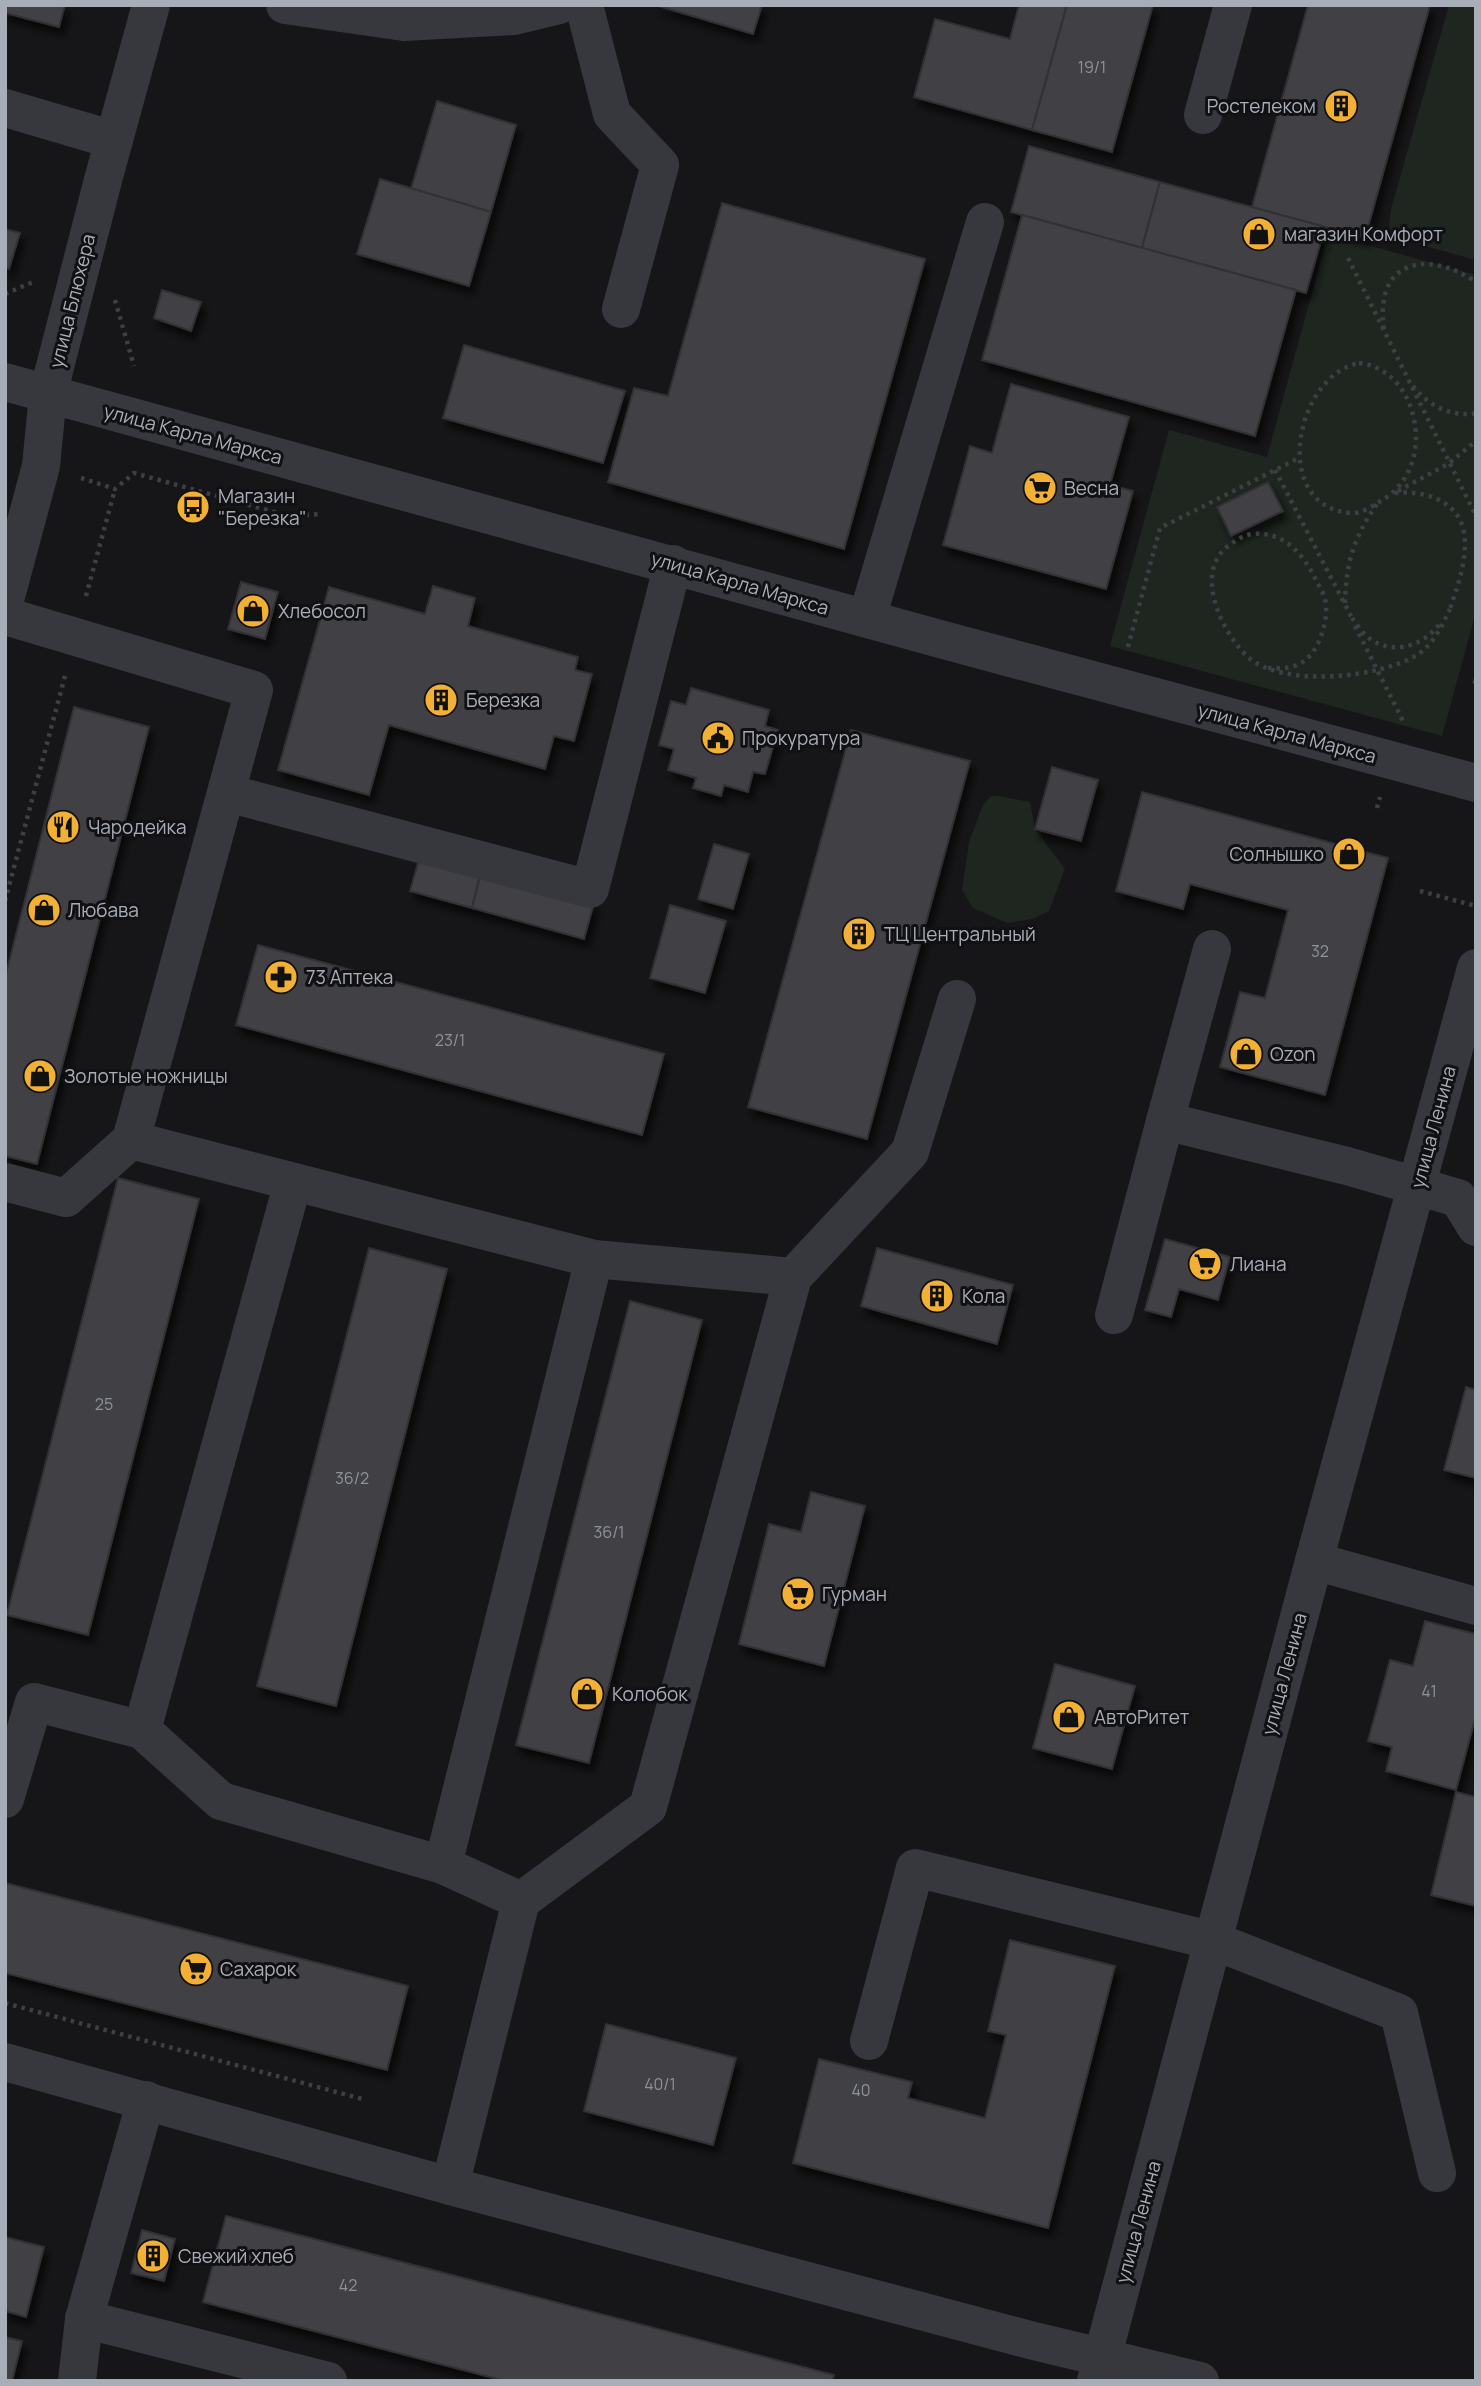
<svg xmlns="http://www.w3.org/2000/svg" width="1481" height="2386" viewBox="0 0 1481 2386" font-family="Manrope,sans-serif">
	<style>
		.green { fill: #1e261f }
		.building { fill: #404145; stroke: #303034; stroke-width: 2; filter: url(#shadow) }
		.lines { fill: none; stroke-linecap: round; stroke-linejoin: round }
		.path { stroke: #3d3f44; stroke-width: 4.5; stroke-dasharray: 3.5 5; stroke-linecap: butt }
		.minor { stroke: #37383d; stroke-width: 38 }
		.labels { text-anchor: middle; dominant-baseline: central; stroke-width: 6; stroke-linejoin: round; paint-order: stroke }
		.number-label { font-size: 16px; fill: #8e929b }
		.poi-label { font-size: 19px; fill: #a8adb8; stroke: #111113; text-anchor: start }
		.street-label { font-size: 19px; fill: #a8adb8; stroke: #111113 }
	</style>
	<defs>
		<filter id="shadow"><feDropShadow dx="4.5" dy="8" stdDeviation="3.5" flood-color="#0009"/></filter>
	</defs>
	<rect width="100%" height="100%" fill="#161618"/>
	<g class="green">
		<polygon points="1449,5 1476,5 1476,260 1399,239 1392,234 1389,226 1391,209"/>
		<polygon points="1328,234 1476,275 1476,612 1442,736 1110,646 1169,430 1267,457"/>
		<polygon points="991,796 999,796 1030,802 1035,829 1065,869 1049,911 1032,919 1007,923 973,908 962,890 969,842 983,805"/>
	</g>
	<g class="building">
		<polygon points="5,5 65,5 59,27 5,13"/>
		<polygon points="655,5 762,5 753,34"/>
		<polygon points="1019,5 1067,5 1032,130 914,97 935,19 1010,39"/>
		<polygon points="1067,5 1153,5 1112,152 1032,130"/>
		<polygon points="1308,5 1430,5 1365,238 1252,207"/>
		<polygon points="437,101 516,125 491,212 411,189"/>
		<polygon points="1029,146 1160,182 1142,248 1011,212"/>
		<polygon points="380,179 491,212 469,286 357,254"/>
		<polygon points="1160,182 1325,227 1306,293 1142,248"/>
		<polygon points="722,203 925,259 844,549 608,482 634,388 668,396"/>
		<polygon points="1022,215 1296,290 1255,436 982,360"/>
		<polygon points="5,229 20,233 9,269 5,268"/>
		<polygon points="162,290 201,302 191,331 154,318"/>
		<polygon points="464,345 625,391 603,463 443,418"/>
		<polygon points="1011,384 1129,417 1110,485 1133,491 1106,589 943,545 970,446 992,453"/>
		<polygon points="1268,482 1283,511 1231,536 1217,507"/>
		<polygon points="241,582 278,592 265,639 228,629"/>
		<polygon points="433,586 475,598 468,626 578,657 575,670 592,674 574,741 554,736 545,769 389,725 369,795 278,770 329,587 425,614"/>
		<polygon points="691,688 769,710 765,726 778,730 765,774 753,772 748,792 724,785 721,796 693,788 696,778 668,770 674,749 659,745 671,701 686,705"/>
		<polygon points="74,707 149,727 37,1164 5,1156 5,978"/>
		<polygon points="851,730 970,761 867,1139 748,1107"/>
		<polygon points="1052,767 1098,780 1081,841 1035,829"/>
		<polygon points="1142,792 1388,858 1325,1095 1220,1067 1240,992 1265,998 1288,910 1190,884 1183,909 1116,891"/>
		<polygon points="714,844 749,854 733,909 698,899"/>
		<polygon points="420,856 481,872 472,908 410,891"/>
		<polygon points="481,872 594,903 584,939 472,908"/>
		<polygon points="670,905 726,921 705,993 650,978"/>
		<polygon points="258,945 664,1054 642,1135 236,1025"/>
		<polygon points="118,1178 199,1199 88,1635 7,1615"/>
		<polygon points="1165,1239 1230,1257 1218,1300 1179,1289 1171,1317 1145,1310"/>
		<polygon points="369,1248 447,1269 336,1706 257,1686"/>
		<polygon points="877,1248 1013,1285 997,1344 861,1306"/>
		<polygon points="630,1301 702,1320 589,1763 516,1745"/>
		<polygon points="1466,1387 1476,1390 1476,1478 1444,1470"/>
		<polygon points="811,1492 865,1506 824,1666 739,1644 769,1524 801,1532"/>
		<polygon points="1425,1621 1476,1634 1476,1715 1456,1790 1386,1771 1392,1747 1368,1741 1390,1660 1413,1666"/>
		<polygon points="1055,1664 1135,1686 1112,1769 1033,1748"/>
		<polygon points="1456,1792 1476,1797 1476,1906 1431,1895"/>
		<polygon points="5,1883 408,1986 387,2070 5,1973"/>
		<polygon points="1010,1940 1115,1966 1048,2228 793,2163 819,2059 912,2082 908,2098 985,2118 1006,2035 988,2031"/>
		<polygon points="606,2024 736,2058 713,2145 584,2111"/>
		<polygon points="226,2216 834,2375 832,2381 505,2381 203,2302"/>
		<polygon points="142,2230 175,2239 164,2281 131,2273"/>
		<polygon points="5,2237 44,2247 26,2317 5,2311"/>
		<polygon points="5,2337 22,2341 12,2381 5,2381"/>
	</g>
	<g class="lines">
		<g class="path">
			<polyline points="1348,258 1476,516"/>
			<polyline points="5,294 33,282"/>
			<polyline points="115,300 134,366"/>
			<path d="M1384 329C1374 260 1427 249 1476 282"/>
			<path d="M1359 363C1409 368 1430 435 1406 476 1399 488 1391 495 1379 502 1371 507 1361 514 1350 513 1269 505 1296 375 1359 363Z"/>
			<path d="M1413 386C1427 405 1452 418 1476 413"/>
			<polyline points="1275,470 1352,618"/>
			<polyline points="81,478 115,489 134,473 289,516 321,514"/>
			<polyline points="1398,491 1448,464 1476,441"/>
			<path d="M1395 493C1423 490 1459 500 1464 533 1468 558 1458 585 1450 609"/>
			<polyline points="86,596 115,489"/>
			<path d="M1345 603C1346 562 1354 537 1377 504"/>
			<path d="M1352 618C1357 625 1363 634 1370 639 1395 656 1425 645 1441 622"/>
			<polyline points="1355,626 1403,721"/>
			<polyline points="1128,647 1160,528 1299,458"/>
			<path d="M1268 668C1276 668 1286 669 1294 666 1307 662 1314 652 1319 641 1324 629 1327 617 1326 604 1325 595 1320 588 1316 580 1303 554 1284 531 1252 534 1243 535 1235 541 1228 546 1193 573 1222 633 1248 657 1282 688 1380 678 1417 655 1434 644 1441 627 1450 609"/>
			<polyline points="1473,681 1476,682"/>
			<polyline points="1377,808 1380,797"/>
			<polyline points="1420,891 1476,906"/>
			<polyline points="5,901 65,676"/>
			<polyline points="5,2003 366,2100"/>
		</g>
		<g class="minor">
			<polyline points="285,5 404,22 514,16 559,5"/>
			<polyline points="584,5 612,114 660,165 621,309"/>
			<polyline points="5,108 114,140"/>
			<polyline points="1203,115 1233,5"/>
			<polyline points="5,382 940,639 1476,783"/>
			<polyline points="5,600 41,466 48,394 103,180 151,5"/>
			<polyline points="5,616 254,690 131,1140 594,1259 793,1277"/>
			<polyline points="867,618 985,222"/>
			<polyline points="227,793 590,889 673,564"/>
			<polyline points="1212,949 1165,1121 1347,1166 1458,1198 1476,1227"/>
			<polyline points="5,1182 66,1198 131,1140"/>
			<polyline points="293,1182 142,1730 221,1801 443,1865 521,1901"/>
			<polyline points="1114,1315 1165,1121"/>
			<polyline points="1314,1561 1476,1606"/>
			<polyline points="5,1799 34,1702 142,1730"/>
			<polyline points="443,1865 594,1259"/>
			<polyline points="869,2041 915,1868 1214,1941 1399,2013 1437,2173"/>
			<polyline points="5,2062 450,2186 1030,2340 1200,2381"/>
			<polyline points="450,2186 521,1901 648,1807 793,1277 910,1152 957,999"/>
			<polyline points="84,2319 328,2381"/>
			<polyline points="77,2381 84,2319 146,2100"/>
			<polyline points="1096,2381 1314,1561 1476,968"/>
		</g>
	</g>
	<defs>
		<symbol id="building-disc" viewBox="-11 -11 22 22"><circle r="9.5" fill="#f2b134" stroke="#111113"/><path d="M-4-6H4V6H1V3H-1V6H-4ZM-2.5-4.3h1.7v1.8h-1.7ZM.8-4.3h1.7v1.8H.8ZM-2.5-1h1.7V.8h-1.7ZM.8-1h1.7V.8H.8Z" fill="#111"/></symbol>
		<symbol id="shop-disc" viewBox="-11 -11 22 22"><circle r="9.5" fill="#f2b134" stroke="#111113"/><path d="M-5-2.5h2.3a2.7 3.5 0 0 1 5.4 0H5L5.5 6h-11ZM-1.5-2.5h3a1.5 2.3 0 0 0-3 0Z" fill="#111"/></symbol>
		<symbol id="supermarket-disc" viewBox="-11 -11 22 22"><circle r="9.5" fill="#f2b134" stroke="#111113"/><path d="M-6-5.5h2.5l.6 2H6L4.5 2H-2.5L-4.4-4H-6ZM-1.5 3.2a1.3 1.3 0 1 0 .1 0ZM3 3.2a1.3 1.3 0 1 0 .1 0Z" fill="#111"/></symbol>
		<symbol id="bus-disc" viewBox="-11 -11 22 22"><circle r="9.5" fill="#f2b134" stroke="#111113"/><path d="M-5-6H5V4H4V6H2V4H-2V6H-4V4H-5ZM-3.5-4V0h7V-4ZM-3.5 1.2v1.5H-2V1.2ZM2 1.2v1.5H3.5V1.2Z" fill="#111"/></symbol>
		<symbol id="civic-disc" viewBox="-11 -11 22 22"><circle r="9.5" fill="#f2b134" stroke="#111113"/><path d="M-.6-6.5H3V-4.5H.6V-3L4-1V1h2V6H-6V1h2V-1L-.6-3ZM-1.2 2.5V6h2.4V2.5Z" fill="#111"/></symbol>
		<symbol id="restaurant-disc" viewBox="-11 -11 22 22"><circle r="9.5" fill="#f2b134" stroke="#111113"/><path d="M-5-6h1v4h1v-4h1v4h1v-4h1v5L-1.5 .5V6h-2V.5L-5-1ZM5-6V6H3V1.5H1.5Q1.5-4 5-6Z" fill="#111"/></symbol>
		<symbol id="pharmacy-disc" viewBox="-11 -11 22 22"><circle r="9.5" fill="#f2b134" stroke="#111113"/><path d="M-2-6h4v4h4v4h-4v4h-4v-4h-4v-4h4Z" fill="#111"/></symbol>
	</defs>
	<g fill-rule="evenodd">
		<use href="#building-disc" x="1322" y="87" width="38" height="38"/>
		<use href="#shop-disc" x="1240" y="215" width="38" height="38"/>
		<use href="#supermarket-disc" x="1021" y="469" width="38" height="38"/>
		<use href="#bus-disc" x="174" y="488" width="38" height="38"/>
		<use href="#shop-disc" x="234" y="592" width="38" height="38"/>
		<use href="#building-disc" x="422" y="681" width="38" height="38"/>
		<use href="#civic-disc" x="699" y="719" width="38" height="38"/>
		<use href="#restaurant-disc" x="44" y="808" width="38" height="38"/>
		<use href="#shop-disc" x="1330" y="835" width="38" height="38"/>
		<use href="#shop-disc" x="25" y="891" width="38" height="38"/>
		<use href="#building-disc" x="840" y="915" width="38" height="38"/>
		<use href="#pharmacy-disc" x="262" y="958" width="38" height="38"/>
		<use href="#shop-disc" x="1227" y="1035" width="38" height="38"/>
		<use href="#shop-disc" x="21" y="1057" width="38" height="38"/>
		<use href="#supermarket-disc" x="1186" y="1245" width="38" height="38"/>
		<use href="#building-disc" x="918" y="1277" width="38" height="38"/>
		<use href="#supermarket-disc" x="779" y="1575" width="38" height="38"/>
		<use href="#shop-disc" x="568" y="1675" width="38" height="38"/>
		<use href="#shop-disc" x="1050" y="1698" width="38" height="38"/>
		<use href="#supermarket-disc" x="177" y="1950" width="38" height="38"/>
		<use href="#building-disc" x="134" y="2237" width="38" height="38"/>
	</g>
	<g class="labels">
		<g class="number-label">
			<text x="1092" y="67">19/1</text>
			<text x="1320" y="951">32</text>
			<text x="450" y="1040">23/1</text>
			<text x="104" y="1404">25</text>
			<text x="352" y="1478">36/2</text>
			<text x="609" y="1532">36/1</text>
			<text x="1429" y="1691">41</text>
			<text x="660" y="2084">40/1</text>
			<text x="861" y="2090">40</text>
			<text x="348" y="2285">42</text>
		</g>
		<g class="poi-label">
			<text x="1316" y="106" text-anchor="end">Ростелeком</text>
			<text x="1284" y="234">магазин Комфорт</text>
			<text x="1064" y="488">Весна</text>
			<text x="218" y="496">Магазин<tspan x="218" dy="22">"Березка"</tspan></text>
			<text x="278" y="611">Хлебосол</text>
			<text x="466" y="700">Березка</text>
			<text x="742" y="738">Прокуратура</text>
			<text x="88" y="827">Чародейка</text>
			<text x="1324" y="854" text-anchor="end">Солнышко</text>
			<text x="68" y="910">Любава</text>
			<text x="884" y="934">ТЦ Центральный</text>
			<text x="306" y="977">73 Аптека</text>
			<text x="1270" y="1054">Ozon</text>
			<text x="64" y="1076">Золотые ножницы</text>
			<text x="1230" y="1264">Лиана</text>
			<text x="962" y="1296">Кола</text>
			<text x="822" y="1594">Гурман</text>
			<text x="612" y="1694">Колобок</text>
			<text x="1094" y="1717">АвтоРитет</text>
			<text x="220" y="1969">Сахарок</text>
			<text x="178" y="2256">Свежий хлеб</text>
		</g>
		<g class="street-label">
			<text transform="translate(72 301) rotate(-76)">улица Блюхера</text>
			<text transform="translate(193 434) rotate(15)">улица Карла Маркса</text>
			<text transform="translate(740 583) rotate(16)">улица Карла Маркса</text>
			<text transform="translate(1287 733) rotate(15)">улица Карла Маркса</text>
			<text transform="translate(1433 1127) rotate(-75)">улица Ленина</text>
			<text transform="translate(1284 1674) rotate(-75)">улица Ленина</text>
			<text transform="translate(1138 2222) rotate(-75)">улица Ленина</text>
		</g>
	</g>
	<rect width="1481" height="2386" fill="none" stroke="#a8adb8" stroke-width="14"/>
</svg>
